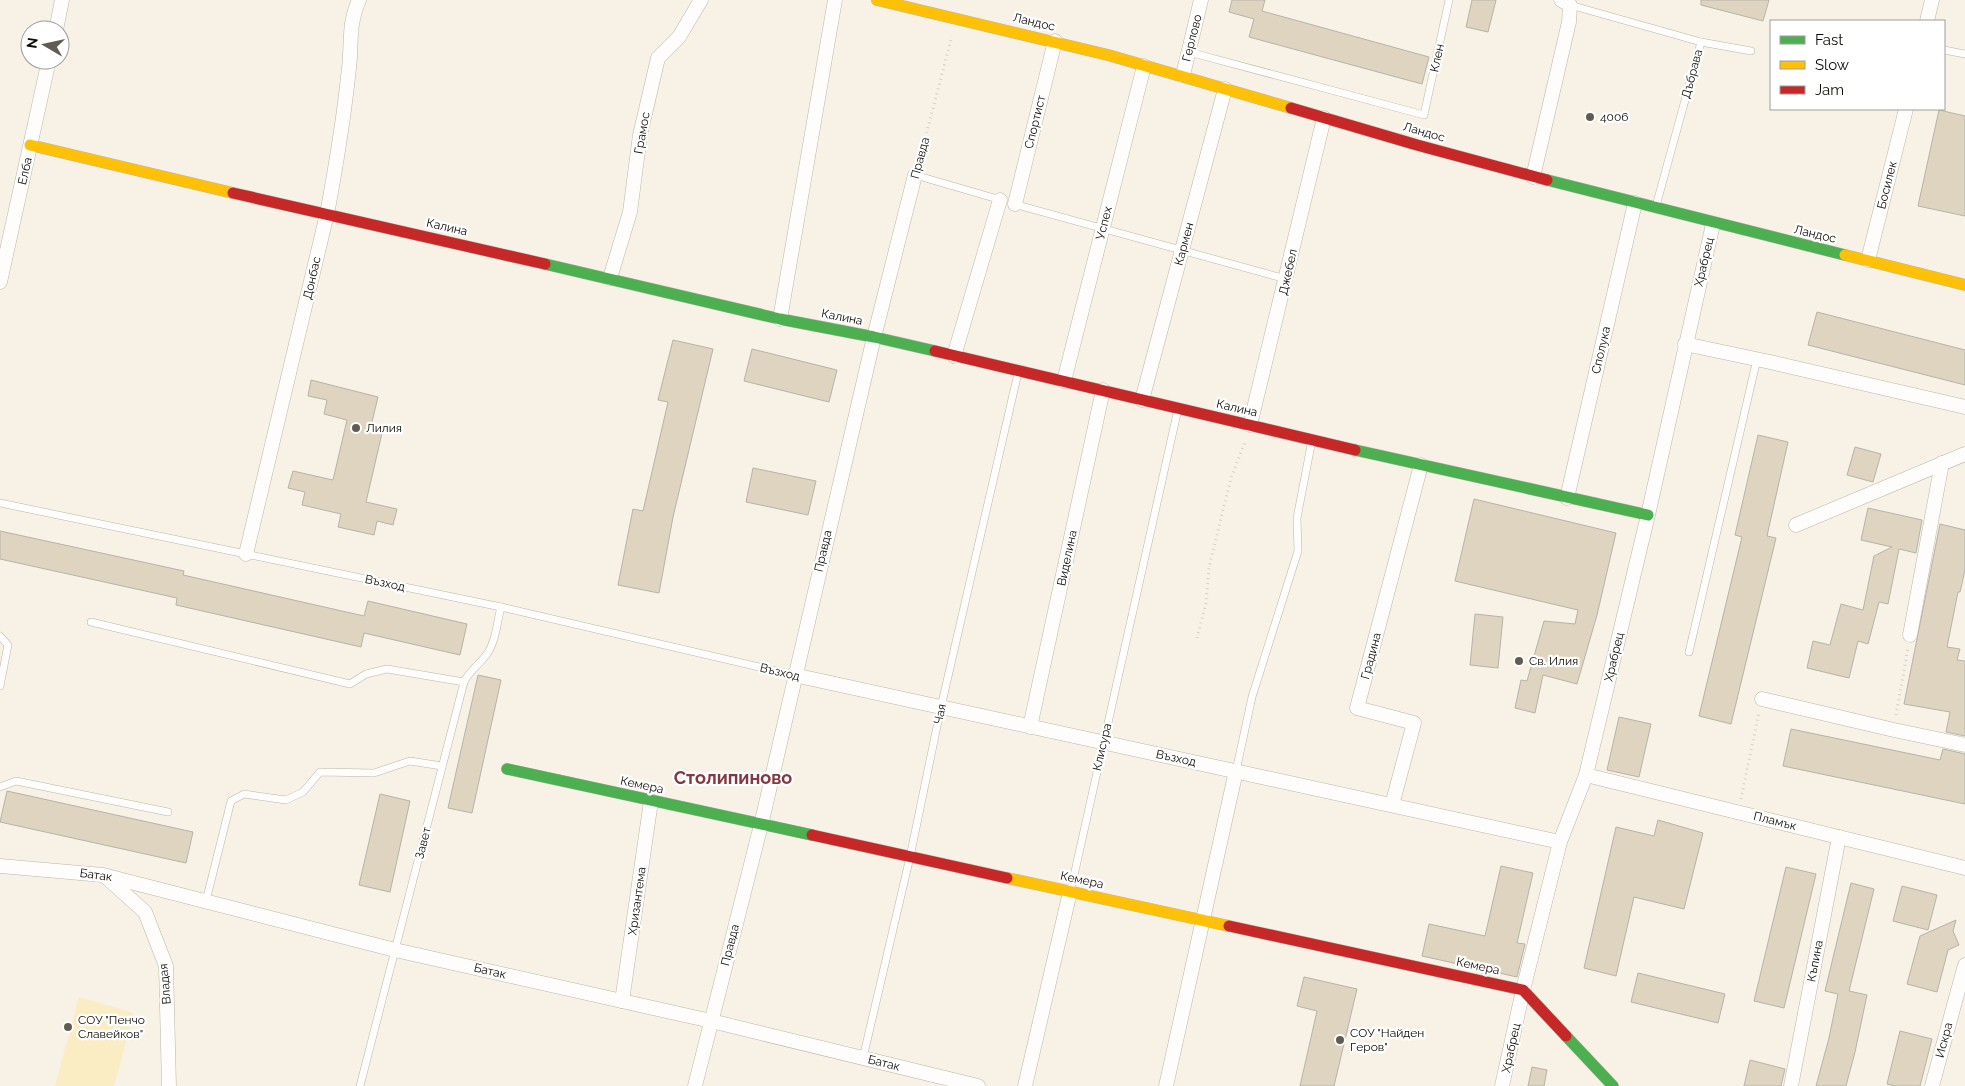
<svg xmlns="http://www.w3.org/2000/svg" width="1965" height="1086" viewBox="0 0 1965 1086" font-family="Raleway,sans-serif">
	<style>
		.green { fill: #faecc3 }
		.building { fill: #dfd4c0; stroke: #b7b2a9 }
		.lines { fill: none; stroke-linecap: round; stroke-linejoin: round }
		.lane-casing { stroke: #bab6ac; stroke-width: 8 }
		.street-casing { stroke: #bab6ac; stroke-width: 15 }
		.fast-casing { stroke: #bab6ac; stroke-width: 12 }
		.slow-casing { stroke: #bab6ac; stroke-width: 12 }
		.jam-casing { stroke: #bab6ac; stroke-width: 12 }
		.path { stroke: #d1d0cc; stroke-width: 3; stroke-dasharray: 1 4; stroke-linecap: butt }
		.lane { stroke: #fefdfb; stroke-width: 7 }
		.street { stroke: #fefdfb; stroke-width: 14 }
		.fast { stroke: #4caf50; stroke-width: 11 }
		.slow { stroke: #ffc107; stroke-width: 11 }
		.jam { stroke: #c62828; stroke-width: 11 }
		.poi-dot { fill: #605c53; stroke: #fff; stroke-width: 2 }
		.labels { text-anchor: middle; dominant-baseline: central; stroke-width: 4.5; stroke-linejoin: round; paint-order: stroke }
		.street-label { font-size: 12px; fill: #0e0b05; stroke: #fff }
		.poi-label { font-size: 12px; fill: #0e0b05; stroke: #fff; text-anchor: start }
		.district-label { font-size: 18px; font-weight: bold; fill: #813943; stroke: #fff }
	</style>
	<rect width="100%" height="100%" fill="#f7f2e5"/>
	<polygon class="green" points="79,997 134,1013 114,1086 55,1086"/>
	<g class="building">
		<polygon points="1232,0 1265,0 1262,11 1429,57 1422,84 1249,37 1254,19 1229,12"/>
		<polygon points="1472,0 1496,0 1488,32 1466,27"/>
		<polygon points="1701,0 1769,0 1763,21 1701,5"/>
		<polygon points="1939,110 1965,116 1965,216 1918,206"/>
		<polygon points="1817,312 1965,350 1965,385 1808,345"/>
		<polygon points="673,340 713,349 673,517 659,593 618,585 633,509 643,511 668,402 658,400"/>
		<polygon points="752,349 837,370 829,402 744,381"/>
		<polygon points="311,380 378,397 371,426 383,429 366,502 397,509 393,525 377,521 374,535 338,527 341,514 302,505 305,492 288,488 293,471 333,480 347,420 324,414 327,400 308,396"/>
		<polygon points="1758,435 1788,442 1767,536 1776,538 1731,724 1699,716 1742,537 1735,535"/>
		<polygon points="1855,447 1881,454 1873,482 1847,475"/>
		<polygon points="753,468 816,481 808,515 746,502"/>
		<polygon points="1474,499 1616,533 1597,615 1577,684 1543,675 1535,713 1515,708 1521,680 1527,681 1544,621 1575,624 1578,610 1455,581"/>
		<polygon points="1868,508 1922,520 1916,553 1899,549 1888,604 1879,602 1868,644 1858,641 1849,678 1807,668 1813,641 1830,645 1841,604 1863,610 1874,556 1892,547 1861,540"/>
		<polygon points="1940,524 1965,530 1965,570 1960,592 1958,592 1947,647 1960,649 1957,660 1965,661 1965,736 1946,732 1950,712 1904,704"/>
		<polygon points="0,531 184,571 183,575 364,616 368,601 467,624 460,655 364,633 361,647 176,605 177,598 0,559"/>
		<polygon points="1475,614 1503,617 1498,668 1470,665"/>
		<polygon points="478,675 501,680 472,813 448,808"/>
		<polygon points="1619,717 1651,724 1639,777 1607,770"/>
		<polygon points="1791,729 1940,760 1943,749 1965,754 1965,804 1783,766"/>
		<polygon points="7,791 193,832 186,863 0,822"/>
		<polygon points="380,794 410,801 390,892 359,885"/>
		<polygon points="1658,820 1703,833 1684,909 1634,897 1616,976 1584,968 1616,827 1654,836"/>
		<polygon points="1501,866 1533,873 1517,943 1525,944 1517,977 1422,956 1429,924 1485,936"/>
		<polygon points="1786,867 1816,874 1784,1008 1754,1001"/>
		<polygon points="1851,883 1874,889 1849,991 1867,995 1855,1052 1846,1086 1816,1086 1829,1038 1838,994 1825,991"/>
		<polygon points="1902,886 1937,895 1928,930 1893,921"/>
		<polygon points="1956,920 1953,931 1959,945 1948,950 1937,992 1907,984 1920,936"/>
		<polygon points="1638,973 1725,994 1718,1023 1631,1002"/>
		<polygon points="1304,977 1357,989 1334,1086 1300,1086 1317,1011 1297,1006"/>
		<polygon points="1900,1031 1932,1039 1920,1086 1895,1086 1887,1084"/>
		<polygon points="1750,1060 1785,1069 1781,1086 1744,1086"/>
		<polygon points="1532,1067 1547,1070 1544,1086 1528,1086"/>
	</g>
	<g class="lines">
		<defs>
			<g id="lane">
				<polyline points="1570,5 1701,42 1656,206"/>
				<polyline points="1701,42 1751,51"/>
				<polyline points="1944,50 1965,54"/>
				<polyline points="1189,52 1424,115 1449,0"/>
				<polyline points="915,175 1001,200"/>
				<polyline points="1014,204 1286,279"/>
				<polyline points="0,503 501,607 794,675"/>
				<polyline points="91,622 350,684 366,674 387,669 464,682"/>
				<polyline points="0,636 8,645 0,686"/>
				<polyline points="1689,652 1757,359"/>
				<polyline points="1236,771 1252,697 1298,551 1297,518 1312,440"/>
				<polyline points="0,787 16,781 168,812"/>
				<polyline points="1071,889 1178,409"/>
				<polyline points="206,901 231,801 244,794 286,800 303,792 320,772 374,773 410,761 442,766"/>
				<polyline points="863,1058 910,857 941,707 1018,373"/>
				<path d="M360 1086 464 682C470 670 480 664 487 654 496 641 497 622 501 607"/>
			</g>
			<g id="street">
				<polyline points="1927,21 1932,0"/>
				<polyline points="56,30 62,0"/>
				<polyline points="1183,75 1201,0"/>
				<polyline points="1533,177 1569,22 1570,5 1561,0"/>
				<polyline points="1015,204 1055,41"/>
				<polyline points="1868,260 1906,109"/>
				<polyline points="610,278 630,212 640,135 658,58 679,37 701,0"/>
				<polyline points="0,282 49,60"/>
				<polyline points="780,319 835,0"/>
				<polyline points="1685,344 1770,362 1965,407"/>
				<polyline points="954,356 1000,200"/>
				<polyline points="1064,381 1144,66"/>
				<polyline points="1142,400 1225,89"/>
				<polyline points="1250,425 1324,118"/>
				<polyline points="1567,498 1635,203"/>
				<polyline points="1796,525 1965,454"/>
				<path d="M246 554 327 214C336 166 344 117 349 68 352 43 348 24 359 0"/>
				<polyline points="1910,635 1942,463"/>
				<polyline points="794,675 1560,842"/>
				<polyline points="1762,699 1894,730 1965,745"/>
				<polyline points="1030,727 1103,390"/>
				<polyline points="1586,775 1965,868"/>
				<polyline points="1392,805 1414,723 1357,708 1421,465"/>
				<polyline points="0,866 103,875 395,950 711,1021 978,1086"/>
				<polyline points="106,877 145,912 166,966 169,1086"/>
				<polyline points="622,1001 651,801"/>
				<polyline points="695,1086 761,825 874,337 915,175"/>
				<polyline points="1025,1086 1070,892"/>
				<polyline points="1166,1086 1236,771"/>
				<polyline points="1502,1086 1523,990 1560,842 1586,775 1648,515 1713,224"/>
				<polyline points="1791,1086 1839,837"/>
				<polyline points="1932,1086 1965,965"/>
			</g>
			<g id="fast">
				<polyline points="1547,180 1845,255"/>
				<polyline points="545,264 780,319 874,337 935,351"/>
				<polyline points="1355,450 1648,515"/>
				<polyline points="507,769 812,835"/>
				<polyline points="1566,1036 1613,1086"/>
			</g>
			<g id="slow">
				<polyline points="877,0 1108,55 1291,108"/>
				<polyline points="30,145 233,193"/>
				<polyline points="1845,255 1965,285"/>
				<polyline points="1007,878 1229,926"/>
			</g>
			<g id="jam">
				<polyline points="1291,108 1417,145 1547,180"/>
				<polyline points="233,193 545,264"/>
				<polyline points="935,351 1355,450"/>
				<polyline points="812,835 1007,878"/>
				<polyline points="1229,926 1523,990 1566,1036"/>
			</g>
		</defs>
		<use href="#lane" class="lane-casing"/>
		<use href="#street" class="street-casing"/>
		<use href="#fast" class="fast-casing"/>
		<use href="#slow" class="slow-casing"/>
		<use href="#jam" class="jam-casing"/>
		<g class="path">
			<polyline points="919,162 952,36"/>
			<polyline points="1197,638 1206,603 1209,567 1231,478 1245,442"/>
			<polyline points="1896,715 1908,648"/>
			<polyline points="1741,799 1759,712"/>
		</g>
		<use href="#lane" class="lane"/>
		<use href="#street" class="street"/>
		<use href="#fast" class="fast"/>
		<use href="#slow" class="slow"/>
		<use href="#jam" class="jam"/>
	</g>
	<g class="poi-dot">
		<circle cx="1590" cy="117" r="5"/>
		<circle cx="356" cy="428" r="5"/>
		<circle cx="1519" cy="661" r="5"/>
		<circle cx="68" cy="1027" r="5"/>
		<circle cx="1340" cy="1040" r="5"/>
	</g>
	<g class="labels">
		<g class="street-label">
			<text transform="translate(1034 22) rotate(13)">Ландос</text>
			<text transform="translate(1192 38) rotate(-76)">Герлово</text>
			<text transform="translate(1437 58) rotate(-78)">Клен</text>
			<text transform="translate(1692 74) rotate(-75)">Дъбрава</text>
			<text transform="translate(1035 122) rotate(-76)">Спортист</text>
			<text transform="translate(1424 132) rotate(16)">Ландос</text>
			<text transform="translate(642 133) rotate(-80)">Грамос</text>
			<text transform="translate(920 158) rotate(-75)">Правда</text>
			<text transform="translate(25 171) rotate(-77)">Елба</text>
			<text transform="translate(1887 185) rotate(-76)">Босилек</text>
			<text transform="translate(1104 223) rotate(-76)">Успех</text>
			<text transform="translate(447 227) rotate(13)">Калина</text>
			<text transform="translate(1815 234) rotate(13)">Ландос</text>
			<text transform="translate(1184 244) rotate(-75)">Кармен</text>
			<text transform="translate(1704 262) rotate(-77)">Храбрец</text>
			<text transform="translate(1288 272) rotate(-77)">Джебел</text>
			<text transform="translate(312 278) rotate(-77)">Донбас</text>
			<text transform="translate(842 317) rotate(11)">Калина</text>
			<text transform="translate(1601 350) rotate(-77)">Сполука</text>
			<text transform="translate(1237 408) rotate(13)">Калина</text>
			<text transform="translate(823 551) rotate(-77)">Правда</text>
			<text transform="translate(1067 558) rotate(-78)">Виделина</text>
			<text transform="translate(385 583) rotate(12)">Възход</text>
			<text transform="translate(1371 656) rotate(-75)">Градина</text>
			<text transform="translate(1614 657) rotate(-77)">Храбрец</text>
			<text transform="translate(780 672) rotate(13)">Възход</text>
			<text transform="translate(940 714) rotate(-78)">Чая</text>
			<text transform="translate(1102 747) rotate(-77)">Клисура</text>
			<text transform="translate(1176 758) rotate(12)">Възход</text>
			<text transform="translate(642 785) rotate(12)">Кемера</text>
			<text transform="translate(1775 821) rotate(14)">Пламък</text>
			<text transform="translate(423 843) rotate(-76)">Завет</text>
			<text transform="translate(96 875) rotate(8)">Батак</text>
			<text transform="translate(1082 880) rotate(12)">Кемера</text>
			<text transform="translate(637 901) rotate(-82)">Хризантема</text>
			<text transform="translate(730 945) rotate(-76)">Правда</text>
			<text transform="translate(1815 961) rotate(-79)">Къпина</text>
			<text transform="translate(1478 966) rotate(12)">Кемера</text>
			<text transform="translate(490 971) rotate(13)">Батак</text>
			<text transform="translate(165 984) rotate(-95)">Владая</text>
			<text transform="translate(1944 1040) rotate(-75)">Искра</text>
			<text transform="translate(1511 1048) rotate(-78)">Храбрец</text>
			<text transform="translate(884 1063) rotate(14)">Батак</text>
		</g>
		<g class="poi-label">
			<text x="1600" y="117">4006</text>
			<text x="366" y="428">Лилия</text>
			<text x="1529" y="661">Св. Илия</text>
			<text x="78" y="1020">СОУ "Пенчо<tspan x="78" dy="14">Славейков"</tspan></text>
			<text x="1350" y="1033">СОУ "Найден<tspan x="1350" dy="14">Геров"</tspan></text>
		</g>
		<g class="district-label">
			<text x="733" y="777">Столипиново</text>
		</g>
	</g>
	<rect x="1770" y="20" width="175" height="90" fill="#ffffff" stroke="#9f9d9b"/>
	<rect x="1780" y="36" width="25" height="8" fill="#4caf50" stroke="#9f9d9b"/>
	<text x="1815" y="45" font-size="15" fill="#0e0b05">Fast</text>
	<rect x="1780" y="61" width="25" height="8" fill="#ffc107" stroke="#9f9d9b"/>
	<text x="1815" y="70" font-size="15" fill="#0e0b05">Slow</text>
	<rect x="1780" y="86" width="25" height="8" fill="#c62828" stroke="#9f9d9b"/>
	<text x="1815" y="95" font-size="15" fill="#0e0b05">Jam</text>
	<g transform="translate(45 45) rotate(279)"><circle r="24" fill="#ffffff" stroke="#9f9d9b"/>
	<path d="M0-4L9 19L0 12L-9 19Z" fill="#605c53"/>
	<text y="-8" font-size="14" font-weight="bold" text-anchor="middle" fill="#0e0b05">N</text>
	</g>
</svg>
